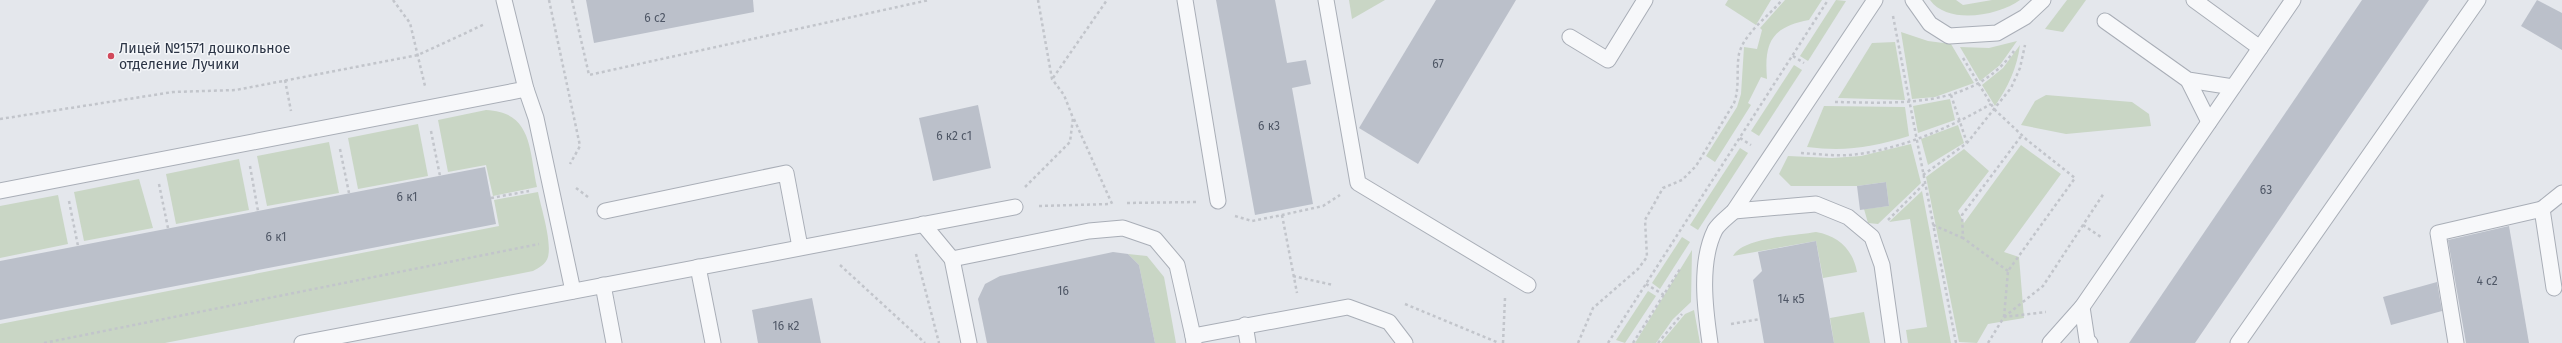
<svg xmlns="http://www.w3.org/2000/svg" width="2562" height="343" viewBox="0 0 2562 343" font-family="'Fira Sans',sans-serif">
	<style>
		.green { fill: #c9d6c5 }
		.building { fill: #bbc0ca }
		.lines { fill: none; stroke-linecap: round; stroke-linejoin: round }
		.lane-casing { stroke: #a9aeb7; stroke-width: 17 }
		.path { stroke: #c2c5cb; stroke-width: 2.5; stroke-dasharray: 3 3; stroke-linecap: butt }
		.lane { stroke: #f7f8fa; stroke-width: 15 }
		.poi-dot { fill: #d1495b; stroke: #f4f6f9; stroke-width: 1.5 }
		.labels { text-anchor: middle; dominant-baseline: central; stroke-width: 3; stroke-linejoin: round; paint-order: stroke }
		.number-label { font-size: 12px; fill: #4f5766 }
		.poi-label { font-size: 14px; fill: #2b3445; stroke: #f4f6f9; text-anchor: start }
	</style>
	<rect width="100%" height="100%" fill="#e4e7ec"/>
	<g class="green">
		<polygon points="1349,0 1385,0 1352,19"/>
		<polygon points="1728,0 1771,0 1756,25 1725,5"/>
		<path d="M1785 0H1822L1809 20C1771 27 1764 43 1767 79L1761 77 1748 103 1751 105 1715 162 1706 156 1737 107 1741 94 1744 47 1757 49 1762 30 1760 28Z"/>
		<polygon points="1836,0 1846,1 1808,61 1800,56"/>
		<path d="M1930 0H1956L1963 5 1992 0H2020C1998 16 1948 25 1930 0Z"/>
		<polygon points="2067,0 2086,0 2063,32 2045,29"/>
		<polygon points="1901,32 1928,41 1951,44 1974,83 1935,97 1912,99"/>
		<polygon points="2017,41 2000,65 1980,81 1960,47 1989,48"/>
		<polygon points="1895,42 1905,100 1838,98 1872,43"/>
		<path d="M2020 45C2017 68 2008 87 1995 106L1982 85 2003 68Z"/>
		<polygon points="1794,65 1802,70 1759,136 1751,131"/>
		<polygon points="2046,95 2132,102 2149,114 2151,126 2066,134 2021,125 2035,101"/>
		<polygon points="1950,99 1955,120 1918,133 1913,106"/>
		<path d="M1824 106 1905 107 1909 136C1872 147 1846 152 1807 147Z"/>
		<path d="M486 110C533 112 529 151 537 187L493 196 486 165 448 172 438 120Z"/>
		<polygon points="418,124 428,176 358,189 348,138"/>
		<polygon points="1958,125 1964,143 1928,165 1921,139"/>
		<polygon points="329,142 339,193 267,206 257,156"/>
		<polygon points="1911,144 1921,183 1878,224 1868,223 1864,209 1889,206 1886,182 1857,186 1791,186 1779,174 1788,156 1832,158 1861,156"/>
		<polygon points="2021,145 2061,174 2004,252 2019,257 2024,318 1988,324 1977,343 1959,342 1926,177 1964,149 1989,171 1958,211 1964,223"/>
		<polygon points="1740,148 1748,153 1698,230 1690,225"/>
		<polygon points="239,159 249,210 176,224 166,174"/>
		<polygon points="139,179 153,228 84,241 74,192"/>
		<polygon points="1922,191 1951,343 1908,343 1906,330 1927,327 1910,219 1889,222"/>
		<path d="M538 192C541 208 552 241 548 257 546 264 539 268 533 271L165 343H0V324L499 226 494 200Z"/>
		<polygon points="58,195 68,244 0,258 0,206"/>
		<path d="M1816 232C1839 236 1853 250 1857 272L1823 278 1816 241 1733 256C1744 237 1795 236 1816 232Z"/>
		<polygon points="1682,237 1690,242 1660,289 1652,283"/>
		<polygon points="1692,250 1691,302 1673,319 1656,343 1635,343"/>
		<polygon points="1128,254 1147,256 1164,277 1176,343 1155,343 1139,265"/>
		<polygon points="1648,291 1656,296 1625,343 1616,340"/>
		<polygon points="1694,310 1700,343 1661,343 1685,314"/>
		<polygon points="1864,312 1870,343 1834,343 1830,318"/>
	</g>
	<g class="building">
		<polygon points="586,0 753,0 754,12 594,43"/>
		<polygon points="1216,0 1275,0 1287,63 1306,60 1311,84 1292,88 1313,204 1255,215"/>
		<polygon points="1436,0 1516,0 1418,164 1359,128"/>
		<polygon points="2362,0 2429,0 2195,343 2129,343"/>
		<polygon points="2537,0 2562,13 2562,50 2521,26"/>
		<polygon points="978,105 991,168 933,181 919,118"/>
		<polygon points="485,167 496,224 0,320 0,261"/>
		<polygon points="1886,182 1889,206 1860,210 1857,186"/>
		<polygon points="2509,226 2529,343 2466,343 2448,240"/>
		<polygon points="1816,241 1834,343 1764,343 1753,280 1762,271 1758,252"/>
		<polygon points="1113,252 1128,254 1139,265 1155,343 987,343 978,299 985,284 1000,276"/>
		<polygon points="2437,282 2442,311 2391,325 2383,297"/>
		<polygon points="812,298 821,343 758,343 752,310"/>
	</g>
	<g class="lines">
		<defs>
			<g id="lane">
				<polyline points="504,0 526,89 536,118 573,291"/>
				<polyline points="1185,0 1218,201"/>
				<polyline points="1326,0 1358,183 1528,285"/>
				<polyline points="1913,0 1930,24 1949,36 1997,33 2025,17 2043,0"/>
				<polyline points="2194,0 2260,48"/>
				<polyline points="2105,21 2188,80 2233,87"/>
				<polyline points="1570,37 1608,60 1645,0"/>
				<polyline points="2188,80 2209,122"/>
				<polyline points="0,191 526,89"/>
				<polyline points="2542,209 2554,288"/>
				<polyline points="605,211 786,173 800,247"/>
				<polyline points="1734,211 1816,204 1848,217 1872,237 1882,265 1893,343"/>
				<polyline points="923,224 952,259 969,343"/>
				<polyline points="952,259 1089,231 1123,228 1155,239 1177,265 1193,336"/>
				<polyline points="698,267 713,343"/>
				<polyline points="603,285 614,343"/>
				<polyline points="2082,307 2087,340 2090,343"/>
				<polyline points="1245,325 1248,343"/>
				<polyline points="302,343 1015,207"/>
				<polyline points="1194,343 1193,336 1348,307 1389,322 1405,343"/>
				<path d="M1710 343C1705 309 1699 262 1715 230 1719 223 1729 216 1734 211L1875 0"/>
				<polyline points="2050,343 2082,307 2293,0"/>
				<polyline points="2238,343 2478,0"/>
				<polyline points="2456,343 2438,233 2542,209 2562,193"/>
			</g>
		</defs>
		<use href="#lane" class="lane-casing"/>
		<g class="path">
			<polyline points="393,0 410,23 425,86"/>
			<polyline points="549,0 580,146 570,164"/>
			<polyline points="572,0 589,75 929,0"/>
			<polyline points="1893,16 1956,343"/>
			<polyline points="1793,56 1804,63"/>
			<polyline points="1963,58 1994,109 2027,140 2075,178 2008,271 2004,317"/>
			<polyline points="1053,78 1107,0"/>
			<polyline points="285,80 291,111"/>
			<polyline points="1951,95 1967,143"/>
			<path d="M1835 102C1898 103 1973 109 2014 51"/>
			<polyline points="0,119 173,92 236,90 418,55 485,24"/>
			<polyline points="1074,119 1113,206"/>
			<polyline points="431,131 440,176"/>
			<polyline points="1740,138 1751,145"/>
			<polyline points="340,149 349,193"/>
			<path d="M1801 153C1817 154 1834 156 1850 155 1900 150 1949 128 1991 104"/>
			<polyline points="250,166 258,211"/>
			<polyline points="1923,175 1967,143 1994,109 2011,88 2020,68 2025,45"/>
			<polyline points="159,184 168,228"/>
			<polyline points="1025,187 1070,142 1073,118 1064,95 1052,79 1038,0"/>
			<polyline points="576,188 588,197"/>
			<polyline points="491,198 529,191"/>
			<polyline points="69,201 78,246"/>
			<polyline points="1127,203 1196,202"/>
			<polyline points="1039,206 1110,204"/>
			<polyline points="1282,215 1297,293"/>
			<polyline points="1235,216 1252,221 1282,215 1323,206 1340,195"/>
			<polyline points="1888,220 1924,184"/>
			<polyline points="1933,225 1963,238"/>
			<polyline points="2083,225 2101,237"/>
			<polyline points="916,254 939,343"/>
			<polyline points="840,265 925,343"/>
			<polyline points="2008,271 1963,238 1962,215 2022,135"/>
			<polyline points="1293,276 1333,285"/>
			<polyline points="1646,284 1664,295"/>
			<polyline points="1405,304 1499,343"/>
			<polyline points="2004,317 2043,286 2104,193"/>
			<polyline points="1731,324 1760,319"/>
			<polyline points="44,343 539,244"/>
			<polyline points="1503,343 1505,298"/>
			<path d="M1578 343 1593 308 1638 269 1647 257 1645 220 1663 188 1682 180 1696 166 1734 103C1740 87 1736 70 1739 54 1744 33 1769 16 1782 0"/>
			<polyline points="1608,343 1828,0"/>
			<polyline points="1633,343 1680,269"/>
			<polyline points="1658,343 1682,314"/>
			<polyline points="1988,343 2004,317 2046,312"/>
		</g>
		<use href="#lane" class="lane"/>
	</g>
	<circle class="poi-dot" cx="111" cy="56" r="4"/>
	<g class="labels">
		<g class="number-label">
			<text x="655" y="18">6 с2</text>
			<text x="1438" y="64">67</text>
			<text x="1269" y="126">6 к3</text>
			<text x="954" y="136">6 к2 с1</text>
			<text x="2266" y="190">63</text>
			<text x="407" y="197">6 к1</text>
			<text x="276" y="237">6 к1</text>
			<text x="2487" y="281">4 с2</text>
			<text x="1063" y="291">16</text>
			<text x="1791" y="299">14 к5</text>
			<text x="786" y="326">16 к2</text>
		</g>
		<g class="poi-label">
			<text x="119" y="48">Лицей №1571 дошкольное<tspan x="119" dy="16">отделение Лучики</tspan></text>
		</g>
	</g>
</svg>
